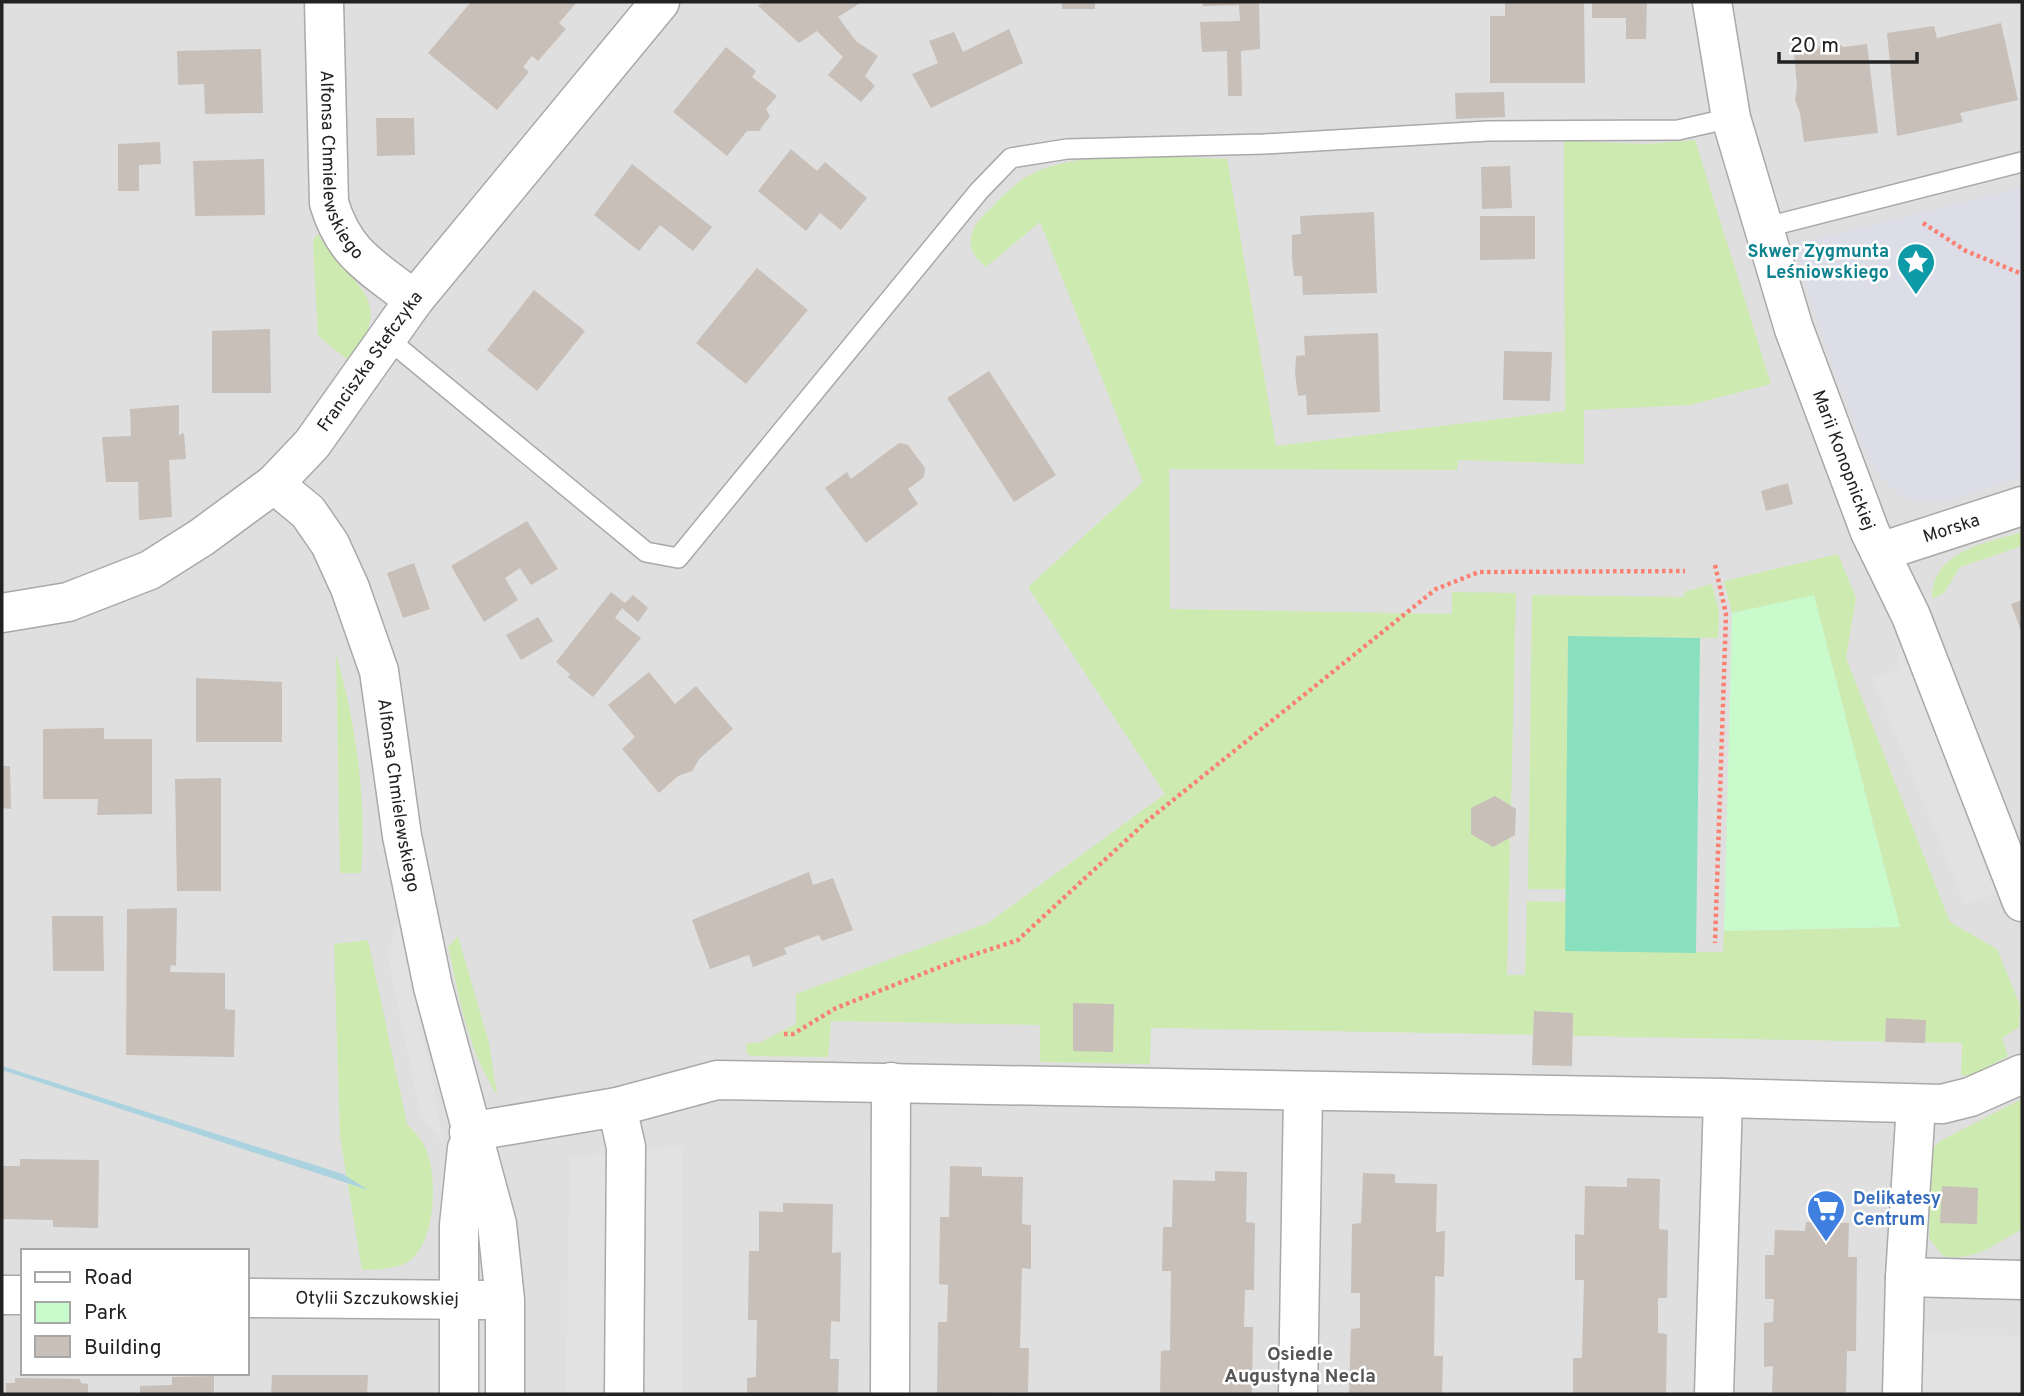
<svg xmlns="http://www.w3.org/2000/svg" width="2024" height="1396" viewBox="0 0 2024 1396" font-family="Overpass,sans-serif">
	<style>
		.residential { fill: #e0dfdf; fill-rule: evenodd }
		.grass { fill: #cdebb0 }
		.park { fill: #c8facc }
		.pitch { fill: #88e0be }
		.parking { fill: #e2e2e2 }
		.plaza { fill: #dddde8 }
		.water { fill: #aad3df }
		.building { fill: #c7bfb8 }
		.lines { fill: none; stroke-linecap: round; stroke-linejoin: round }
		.service-casing { stroke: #a9a9a9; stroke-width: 22 }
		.minor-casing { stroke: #a9a9a9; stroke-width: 41 }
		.path { stroke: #fa8072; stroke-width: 4.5; stroke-dasharray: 3.5 3.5; stroke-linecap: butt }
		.service { stroke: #fff; stroke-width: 19 }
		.minor { stroke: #fff; stroke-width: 38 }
		.labels { text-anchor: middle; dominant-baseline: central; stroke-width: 5; stroke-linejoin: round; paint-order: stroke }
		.street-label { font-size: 18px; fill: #222; stroke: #fff }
		.culture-label { font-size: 18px; font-weight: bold; fill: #0d838f; stroke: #fff; text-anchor: end }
		.shop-label { font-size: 18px; font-weight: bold; fill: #366cbe; stroke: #fff; text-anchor: start }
		.neighbourhood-label { font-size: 19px; font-weight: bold; fill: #555; stroke: #fff }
	</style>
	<rect width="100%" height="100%" fill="#f2efe9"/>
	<path class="residential" d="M2 2H2022V1394H2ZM23 1251H247V1373H23Z"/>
	<g class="grass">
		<path d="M1695 140 1771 384 1690 405 1584 410V464L1458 460 1457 470 1169 469 1170 609 1452 614V592L1516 593 1511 806 1495 796 1472 808 1471 834 1493 847 1510 838 1507 975H1525L1527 901 1566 902V951L1723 952 1724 931 1900 927 1814 596 1732 613 1724 581 1838 554 1856 598 1846 658 1950 922 1997 949 2020 1005 2019 1027 2002 1038 2008 1056 1971 1076 1961 1075 1962 1043H1925L1926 1021 1886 1019 1885 1042 1573 1036V1013L1534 1011 1533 1035 1152 1028 1150 1064 1040 1062V1025L831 1021 828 1057 752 1056 747 1054 746 1044 761 1042 796 1024V994L988 923 1165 794 1028 587 1143 482 1040 222 986 267C972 256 966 244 975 226 979 219 987 212 993 206 1006 192 1022 177 1040 170 1094 150 1170 157 1227 159L1276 446 1565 411 1564 141 1647 144Z"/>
		<path d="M318 234C347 288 400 292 350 362L318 336 313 245 314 238Z"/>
		<path d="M2022 532V546L1960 567 1944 593 1932 599C1932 550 1985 544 2022 532Z"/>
		<polygon points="1712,584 1719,612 1718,638 1568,636 1566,889 1528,889 1532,595 1685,597 1684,592"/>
		<path d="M336 654C356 724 367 800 361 873H340Z"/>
		<path d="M458 936 489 1043 497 1095C466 1046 461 1002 448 947Z"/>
		<path d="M368 940 407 1124C417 1134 424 1142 428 1155 437 1182 435 1244 409 1261 396 1270 377 1269 362 1270L340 1136 334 944Z"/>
		<path d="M2022 1099V1229C1996 1244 1974 1262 1943 1256L1929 1238 1932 1149 1940 1141Z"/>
	</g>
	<polygon class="park" points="1814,595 1900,927 1724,931 1732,613"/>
	<polygon class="pitch" points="1568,636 1700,638 1696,953 1565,951"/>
	<g class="parking">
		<polygon points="1904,640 2005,890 1965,905 1873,679 1899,669 1898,653"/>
		<polygon points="398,922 430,1069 443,1142 421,1117 388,957"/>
		<polygon points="1151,1028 1533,1035 1532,1079 1150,1072"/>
		<polygon points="1573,1036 1962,1043 1960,1087 1571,1080"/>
		<polygon points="683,1145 681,1394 566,1394 570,1158"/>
		<polygon points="1922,1334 2022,1336 2022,1394 1921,1394"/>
	</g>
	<polygon class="plaza" points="2022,187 2022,477 1951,500 1926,503 1902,497 1882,479 1866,454 1826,348 1793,244"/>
	<polygon class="water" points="2,1066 343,1174 368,1190 2,1070"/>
	<g class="building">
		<polygon points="471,2 577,2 559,23 566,29 538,61 532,56 523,67 529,72 497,110 428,53"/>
		<polygon points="764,2 862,2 838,17 856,41 878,56 865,76 875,86 861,102 828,75 843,57 817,31 799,43 758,6"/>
		<rect x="1062" y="2" width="33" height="7"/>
		<polygon points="1203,2 1259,2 1260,49 1241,51 1242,96 1228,96 1227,51 1202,52 1200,22 1240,21 1239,5 1203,6"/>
		<polygon points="1505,2 1584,2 1585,83 1490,83 1490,16 1505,16"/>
		<polygon points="1592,2 1647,2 1646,39 1626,39 1626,18 1592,18"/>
		<polygon points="2001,23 2018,100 1960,113 1963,122 1897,136 1887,33 1934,26 1937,38"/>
		<polygon points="1009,29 1023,63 931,108 912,74 938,63 929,41 954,32 963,52"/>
		<polygon points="1834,39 1843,47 1867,44 1878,133 1804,142 1800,113 1795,100 1797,86 1794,54 1817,50 1823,40"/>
		<polygon points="726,47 756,71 752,77 777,96 766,109 770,116 759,131 747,131 727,156 673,112"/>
		<polygon points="261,49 263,113 205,114 204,84 178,85 177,51"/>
		<polygon points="1504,92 1505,117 1456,119 1455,93"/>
		<polygon points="376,118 414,118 415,155 377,156"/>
		<polygon points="160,142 161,164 139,165 139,191 118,191 118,144"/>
		<polygon points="791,149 817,171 825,162 867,198 841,230 820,213 806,231 758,191"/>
		<polygon points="264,159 265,215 195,216 193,161"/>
		<polygon points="632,164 712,227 693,251 660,225 639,251 594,215"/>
		<polygon points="1510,166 1512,208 1482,209 1481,167"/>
		<polygon points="1374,212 1377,293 1303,295 1302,276 1294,276 1292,258 1292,235 1301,234 1300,216"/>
		<polygon points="1480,216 1535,216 1535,259 1480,260"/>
		<polygon points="757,268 808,310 746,384 696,343"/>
		<polygon points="534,290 585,331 537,391 487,350"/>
		<polygon points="270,329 271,393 212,393 212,331"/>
		<polygon points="1378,333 1380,412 1307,415 1306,395 1298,396 1295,373 1296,356 1305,355 1304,336"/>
		<polygon points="1504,351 1552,352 1550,401 1503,400"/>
		<polygon points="989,371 1056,475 1014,502 947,398"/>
		<polygon points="179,405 179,435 184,433 186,459 169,460 172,517 139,520 138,482 106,482 102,437 131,436 130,409"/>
		<polygon points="899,443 908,445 925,468 924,477 908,489 918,504 866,543 825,488 847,472 851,479"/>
		<polygon points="1788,483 1793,504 1766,511 1761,491"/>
		<polygon points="527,521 558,569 531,585 520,568 505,578 518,600 484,622 451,566"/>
		<polygon points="414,563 430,609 403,618 387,573"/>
		<polygon points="611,592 625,603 633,595 648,608 638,622 622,608 615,618 641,638 593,697 568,677 570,674 556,662"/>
		<polygon points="2022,600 2022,633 2011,604"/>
		<polygon points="538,617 553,641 521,660 506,635"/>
		<polygon points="649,672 675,704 696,686 733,729 700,758 692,771 678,776 659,793 622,749 635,737 608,705"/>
		<polygon points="196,678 282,682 282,742 196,742"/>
		<polygon points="104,728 104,739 152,739 152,814 97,815 98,799 43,799 43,729"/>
		<polygon points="2,766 10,766 11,809 2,808"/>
		<polygon points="221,778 221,891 177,891 175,779"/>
		<polygon points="1495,796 1516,809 1515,835 1493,847 1471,834 1471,808"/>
		<polygon points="809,872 813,885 833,878 853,930 822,941 819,935 784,948 787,954 753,967 749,955 710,969 692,920"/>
		<polygon points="177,908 176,966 171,965 170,972 225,973 225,1009 235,1010 234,1057 126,1055 127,909"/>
		<polygon points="52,916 103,916 104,971 53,971"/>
		<polygon points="1073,1003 1114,1004 1113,1052 1073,1051"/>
		<polygon points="1534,1011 1573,1013 1572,1066 1532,1065"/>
		<polygon points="1886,1018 1926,1020 1925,1043 1885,1042"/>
		<polygon points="20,1159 99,1160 98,1228 53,1227 53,1220 2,1219 2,1166 20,1166"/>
		<polygon points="950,1166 982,1167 982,1176 1023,1177 1022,1224 1031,1225 1031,1269 1022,1268 1020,1348 1029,1348 1028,1392 937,1394 938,1322 947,1322 948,1285 939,1284 940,1217 949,1217"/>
		<polygon points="1215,1171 1247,1172 1246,1222 1255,1223 1254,1290 1245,1290 1244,1327 1253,1327 1252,1394 1160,1394 1161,1351 1170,1350 1171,1271 1162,1271 1163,1227 1172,1227 1173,1180 1215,1181"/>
		<polygon points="1363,1173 1395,1174 1395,1183 1437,1184 1436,1232 1445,1231 1444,1277 1435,1276 1434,1356 1443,1356 1442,1394 1349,1394 1351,1329 1360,1328 1360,1293 1351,1293 1352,1224 1361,1223"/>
		<polygon points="1627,1178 1660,1179 1659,1229 1668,1230 1667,1298 1658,1298 1658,1333 1667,1334 1666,1394 1573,1394 1573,1358 1582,1358 1584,1280 1575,1280 1575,1234 1584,1235 1585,1186 1627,1187"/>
		<polygon points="1942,1186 1978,1188 1977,1224 1940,1223"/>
		<polygon points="783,1203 833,1204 832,1253 841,1252 840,1322 831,1321 830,1359 839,1359 838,1394 747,1394 747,1378 756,1377 757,1320 748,1320 749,1251 759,1251 759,1211 783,1212"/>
		<polygon points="1806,1222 1849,1223 1848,1257 1857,1257 1856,1351 1847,1351 1846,1394 1772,1394 1773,1366 1764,1367 1764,1323 1773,1322 1774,1299 1765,1299 1765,1255 1774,1255 1775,1230 1805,1231"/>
		<polygon points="272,1375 368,1375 367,1394 271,1394"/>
		<polygon points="214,1376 214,1394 140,1394 140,1386 172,1385 172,1377"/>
		<polygon points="15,1378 80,1379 81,1383 88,1384 88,1394 6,1394 6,1383 15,1383"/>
	</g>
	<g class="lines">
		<defs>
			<g id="service">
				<polyline points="1763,228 2022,162"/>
				<polyline points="388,339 646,552 678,558 979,191 1011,158 1067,149 1264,144 1488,131 1678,130 1731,118"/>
			</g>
			<g id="minor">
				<path id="s1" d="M324 2 329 203C345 256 373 267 414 300"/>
				<path id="s2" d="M1712 2 1731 118 1794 329 1870 532 1911 616 2022 902"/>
				<path id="s3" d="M274 484 308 512 330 544 350 588 379 671 402 836 433 987 497 1224 505 1300V1394"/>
				<path id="s4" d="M1880 552 2022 506"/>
				<path id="s5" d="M2 613 68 602 150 570 202 537 274 484 312 444 414 300 660 2"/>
				<polyline points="1723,1098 1942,1104 1970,1097 2022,1074"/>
				<polyline points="617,1107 626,1147 624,1394"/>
				<polyline points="469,1132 617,1107 717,1080 1723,1098 1714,1394"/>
				<polyline points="1905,1277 2022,1280"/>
				<polyline points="2,1295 23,1295"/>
				<path id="s6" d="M247 1298 485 1300"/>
				<polyline points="459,1394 459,1225 467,1148"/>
				<polyline points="890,1394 891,1082"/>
				<polyline points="1298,1394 1303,1092"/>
				<polyline points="1902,1394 1905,1277 1916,1105"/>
			</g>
		</defs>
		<use href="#service" class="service-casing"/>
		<use href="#minor" class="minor-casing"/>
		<g class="path">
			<polyline points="1923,223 1966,251 2022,274"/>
			<polyline points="1715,565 1726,614 1715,943"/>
			<polyline points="784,1034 793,1034 836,1008 955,961 1018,940 1147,821 1436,589 1479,572 1685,571"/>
		</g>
		<use href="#service" class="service"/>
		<use href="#minor" class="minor"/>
	</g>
	<defs>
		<symbol id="sight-pin" viewBox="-11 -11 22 30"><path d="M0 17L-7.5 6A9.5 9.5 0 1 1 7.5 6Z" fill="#0f9aa8" stroke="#fff"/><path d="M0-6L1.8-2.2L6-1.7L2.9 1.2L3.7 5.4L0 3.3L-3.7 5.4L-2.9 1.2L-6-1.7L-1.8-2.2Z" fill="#fff"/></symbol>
		<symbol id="supermarket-pin" viewBox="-11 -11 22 30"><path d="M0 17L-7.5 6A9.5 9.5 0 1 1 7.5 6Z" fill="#3f7fe0" stroke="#fff"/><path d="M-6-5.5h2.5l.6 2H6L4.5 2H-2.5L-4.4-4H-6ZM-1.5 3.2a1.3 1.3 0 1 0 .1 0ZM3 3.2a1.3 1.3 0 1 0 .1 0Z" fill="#fff"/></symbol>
	</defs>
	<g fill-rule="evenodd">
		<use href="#sight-pin" x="1894" y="240" width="44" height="60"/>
		<use href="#supermarket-pin" x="1804" y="1187" width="44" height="60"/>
	</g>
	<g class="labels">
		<g class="street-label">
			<text stroke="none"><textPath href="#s1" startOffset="166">Alfonsa Chmielewskiego</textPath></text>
			<text stroke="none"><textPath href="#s5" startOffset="462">Franciszka Stefczyka</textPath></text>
			<text stroke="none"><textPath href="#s2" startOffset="478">Marii Konopnickiej</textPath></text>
			<text stroke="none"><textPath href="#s4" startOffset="75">Morska</textPath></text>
			<text stroke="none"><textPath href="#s3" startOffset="345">Alfonsa Chmielewskiego</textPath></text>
			<text stroke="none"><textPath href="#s6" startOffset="130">Otylii Szczukowskiej</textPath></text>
		</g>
		<g class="culture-label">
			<text x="1889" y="252">Skwer Zygmunta<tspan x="1889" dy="21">Leśniowskiego</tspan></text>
		</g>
		<g class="shop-label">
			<text x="1853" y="1199">Delikatesy<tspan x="1853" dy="21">Centrum</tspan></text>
		</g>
		<g class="neighbourhood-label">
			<text x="1300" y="1355">Osiedle<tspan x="1300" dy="22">Augustyna Necla</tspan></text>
		</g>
	</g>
	<rect width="2024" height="1396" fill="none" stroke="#222222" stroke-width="7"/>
	<rect x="21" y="1249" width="228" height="126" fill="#ffffff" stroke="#a7a7a7" stroke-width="2"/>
	<rect x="35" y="1272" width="35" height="10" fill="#ffffff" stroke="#a7a7a7" stroke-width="2"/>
	<text x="84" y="1284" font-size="21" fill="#222222">Road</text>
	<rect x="35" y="1302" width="35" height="21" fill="#c8facc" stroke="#a7a7a7" stroke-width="2"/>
	<text x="84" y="1319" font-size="21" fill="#222222">Park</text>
	<rect x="35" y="1336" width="35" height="21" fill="#c7bfb8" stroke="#a7a7a7" stroke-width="2"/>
	<text x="84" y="1354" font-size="21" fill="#222222">Building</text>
	<path d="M1779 52v10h138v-10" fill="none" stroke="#222222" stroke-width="3.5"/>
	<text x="1790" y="52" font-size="21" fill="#222222" stroke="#ffffff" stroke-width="5" paint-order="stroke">20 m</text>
</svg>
